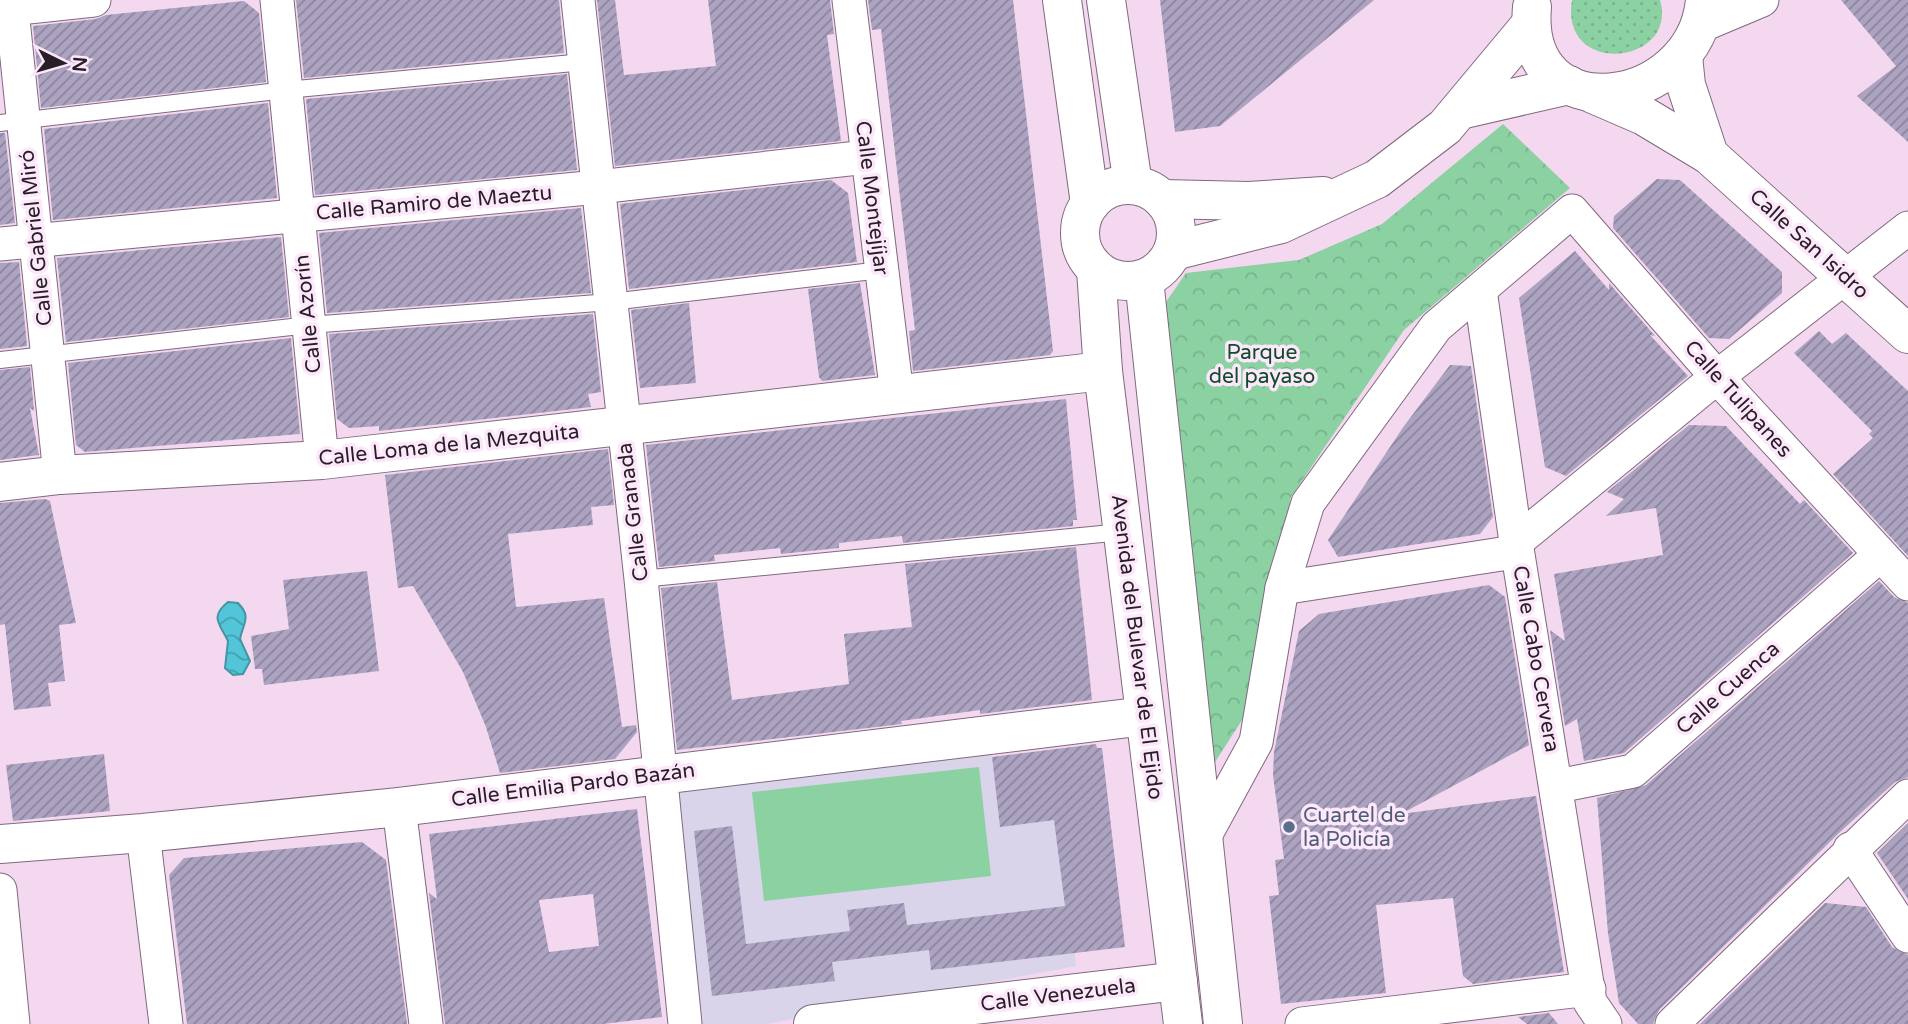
<svg xmlns="http://www.w3.org/2000/svg" width="1908" height="1024" viewBox="0 0 1908 1024" font-family="'Varela Round',sans-serif">
	<style>
		.education { fill: #d9d4ea }
		.grass { fill: url(#grass-dots) }
		.forest { fill: url(#forest-crowns) }
		.pitch { fill: #8bd1a2 }
		.water { fill: url(#water-waves); stroke: #4594a3; stroke-width: 2 }
		.building { fill: url(#building-hatch); fill-rule: evenodd }
		.lines { fill: none; stroke-linecap: round; stroke-linejoin: round }
		.lane-casing { stroke: #81697e; stroke-width: 18 }
		.street-casing { stroke: #81697e; stroke-width: 35 }
		.secondary-casing { stroke: #81697e; stroke-width: 40 }
		.primary-casing { stroke: #81697e; stroke-width: 40 }
		.lane { stroke: #fff; stroke-width: 16 }
		.street { stroke: #fff; stroke-width: 33 }
		.secondary { stroke: #fff; stroke-width: 38 }
		.primary { stroke: #fff; stroke-width: 38 }
		.service-dot { fill: #5c6f8a; stroke: #fde7fa; stroke-width: 2.5 }
		.labels { text-anchor: middle; dominant-baseline: central; stroke-width: 7; stroke-linejoin: round; paint-order: stroke }
		.street-label { font-size: 21px; fill: #281e27; stroke: #fde7fa }
		.park-label { font-size: 21px; fill: #104b2a; stroke: #fde7fa }
		.service-label { font-size: 21px; fill: #4e5e75; stroke: #fde7fa; text-anchor: start }
	</style>
	<defs>
		<pattern id="grass-dots" width="8" height="8" patternUnits="userSpaceOnUse" patternTransform="scale(1.75)"><rect width="8" height="8" fill="#8bd1a2"/><path d="M2 2h.1M6 6h.1" fill="none" stroke="#78b38c" stroke-width="1.8" stroke-linecap="round"/></pattern>
		<pattern id="forest-crowns" width="20" height="18" patternUnits="userSpaceOnUse" patternTransform="scale(1.75)"><rect width="20" height="18" fill="#8bd1a2"/><path d="M2 6a3 3 0 1 1 6 0M12 15a3 3 0 1 1 6 0" fill="none" stroke="#78b38c"/></pattern>
		<pattern id="water-waves" width="16" height="10" patternUnits="userSpaceOnUse" patternTransform="scale(1.75)"><rect width="16" height="10" fill="#52c6d8"/><path d="M0 5q4-4 8 0t8 0" fill="none" stroke="#44a0af"/></pattern>
		<pattern id="building-hatch" width="6" height="6" patternUnits="userSpaceOnUse" patternTransform="scale(1.75)"><rect width="6" height="6" fill="#aca3c1"/><path d="M-1 1l2-2M0 6l6-6M5 7l2-2" fill="none" stroke="#8c849d"/></pattern>
	</defs>
	<rect width="100%" height="100%" fill="#f3d8f0"/>
	<polygon class="education" points="989,736 1000,825 1059,819 1076,966 767,1024 685,1024 661,774"/>
	<path class="grass" d="M1572 0H1660C1679 65 1559 78 1572 0Z"/>
	<polygon class="forest" points="1503,124 1570,188 1404,330 1291,497 1244,717 1197,790 1159,312 1186,273 1299,260 1382,224"/>
	<polygon class="pitch" points="979,767 991,876 764,901 752,792"/>
	<path class="water" d="M228 602 238 603C252 617 243 623 240 639L250 661 243 674 233 675 225 668 228 641C220 624 209 617 228 602Z"/>
	<g class="building">
		<polygon points="296,0 559,0 564,53 304,78"/>
		<polygon points="597,0 615,0 624,75 716,66 708,0 830,0 834,34 827,35 841,141 615,166"/>
		<polygon points="868,0 1013,0 1053,351 1050,355 913,371 909,331 915,330 881,29 872,30"/>
		<polygon points="1160,0 1374,0 1220,126 1175,132"/>
		<polygon points="1841,0 1908,0 1908,142 1857,96 1896,66"/>
		<polygon points="244,1 259,13 266,82 41,108 33,26 96,19 106,15"/>
		<polygon points="567,74 577,170 315,195 306,99"/>
		<polygon points="268,103 277,198 53,220 44,129"/>
		<polygon points="0,133 5,133 15,223 0,225"/>
		<polygon points="1657,179 1680,180 1782,272 1782,293 1729,339 1709,338 1613,228 1614,216"/>
		<polygon points="831,180 848,193 857,262 629,289 620,204"/>
		<polygon points="581,208 591,293 327,313 319,233"/>
		<polygon points="281,237 289,317 66,342 57,258"/>
		<polygon points="1575,251 1609,290 1609,283 1655,336 1650,335 1688,376 1566,476 1545,467 1519,298"/>
		<polygon points="19,262 27,346 0,349 0,263"/>
		<polygon points="860,283 875,375 822,381 819,377 808,289"/>
		<polygon points="689,303 696,383 640,388 631,310"/>
		<polygon points="593,314 601,392 588,394 591,407 379,431 379,426 349,428 337,419 329,334"/>
		<polygon points="1819,331 1832,344 1846,333 1908,391 1908,556 1833,474 1873,438 1869,434 1872,431 1794,353"/>
		<polygon points="291,338 300,434 85,452 76,445 68,363"/>
		<polygon points="1450,365 1471,366 1493,517 1480,534 1338,557 1328,540 1404,426"/>
		<polygon points="30,367 34,411 30,408 39,455 0,460 0,370"/>
		<polygon points="1066,399 1077,520 1073,520 1073,526 903,543 902,536 839,543 839,548 781,554 780,548 714,555 715,561 659,567 646,445"/>
		<polygon points="1689,425 1726,426 1800,504 1804,500 1853,553 1624,753 1584,761 1577,719 1565,726 1550,630 1565,641 1554,574 1663,555 1656,508 1606,516 1624,499 1607,492"/>
		<polygon points="608,449 614,505 591,507 593,525 508,534 516,607 604,598 622,727 636,725 637,732 615,759 500,773 486,727 463,672 413,586 398,588 385,475"/>
		<polygon points="45,499 50,501 76,623 59,625 65,681 48,683 51,706 14,710 5,624 0,625 0,503"/>
		<polygon points="1076,547 1092,700 980,714 980,710 901,721 902,724 677,750 661,588 717,582 732,700 849,684 844,634 912,627 905,564"/>
		<polygon points="367,571 379,671 264,685 262,669 255,669 251,636 289,629 283,580"/>
		<polygon points="1879,581 1894,597 1908,603 1908,777 1895,782 1839,833 1659,1010 1653,1024 1638,1024 1619,1003 1608,933 1597,798 1646,785"/>
		<polygon points="1489,585 1505,597 1529,745 1401,814 1536,796 1564,972 1473,984 1463,976 1453,898 1376,905 1386,993 1281,1004 1269,896 1279,895 1275,860 1284,859 1273,775 1274,752 1299,631 1319,614"/>
		<polygon points="1096,744 1097,748 1102,748 1125,947 931,970 929,950 832,962 835,981 712,996 694,831 732,826 746,944 850,931 847,910 904,903 907,925 1065,906 1054,820 1000,827 992,757"/>
		<polygon points="104,754 110,811 13,821 6,765"/>
		<path d="M637 809 662 1017 603 1024H445L429 893 437 899 429 834ZM593 894 599 946 549 952 539 900Z"/>
		<polygon points="1908,823 1908,899 1877,853"/>
		<polygon points="362,842 386,860 407,1024 187,1024 169,875 184,858"/>
		<polygon points="1825,903 1866,907 1892,947 1908,955 1908,1024 1700,1024"/>
		<polygon points="1549,1013 1558,1024 1527,1024 1518,1017"/>
	</g>
	<g class="lines">
		<defs>
			<g id="lane">
				<polyline points="0,123 286,90 584,62"/>
				<polyline points="0,360 309,325 611,302 881,270"/>
				<polyline points="641,579 1122,532"/>
			</g>
			<g id="street">
				<polyline points="11,0 60,475"/>
				<polyline points="277,0 322,460"/>
				<polyline points="578,0 641,579 685,1024"/>
				<polyline points="849,0 897,395"/>
				<polyline points="0,10 94,0"/>
				<polyline points="1700,26 1762,0"/>
				<polyline points="0,244 598,187 867,157"/>
				<polyline points="1480,290 1516,542 1590,1002 1605,1024"/>
				<polyline points="1282,588 1508,553 1516,542 1717,377 1908,228"/>
				<polyline points="1558,786 1633,771 1880,555"/>
				<polyline points="399,807 426,1024"/>
				<polyline points="143,833 166,1024"/>
				<polyline points="1202,841 1256,742 1282,588 1308,503 1436,327 1572,211 1717,377 1908,584"/>
				<polyline points="1850,849 1908,936"/>
				<polyline points="0,890 13,1024"/>
				<polyline points="1302,1024 1589,989"/>
				<polyline points="1672,1024 1908,796"/>
			</g>
			<g id="secondary">
				<path d="M1532 7C1521 134 1695 110 1705 0"/>
				<polyline points="1683,56 1686,85 1709,155"/>
				<polyline points="1593,94 1644,116 1709,155 1908,334"/>
				<polyline points="1460,110 1569,85"/>
				<polyline points="1162,199 1249,201 1323,196"/>
				<polyline points="1173,251 1281,224 1377,179 1445,127 1531,24"/>
				<polyline points="0,482 60,475 322,460 1103,371"/>
				<polyline points="0,844 143,833 399,807 1145,716"/>
				<polyline points="813,1024 1178,981"/>
			</g>
			<g id="primary">
				<polyline points="1062,0 1090,204"/>
				<polyline points="1106,0 1133,185"/>
				<circle cx="1128" cy="233" r="48"/>
				<polyline points="1096,270 1103,371 1183,1024"/>
				<polyline points="1144,279 1223,1024"/>
			</g>
		</defs>
		<use href="#lane" class="lane-casing"/>
		<use href="#street" class="street-casing"/>
		<use href="#secondary" class="secondary-casing"/>
		<use href="#primary" class="primary-casing"/>
		<use href="#lane" class="lane"/>
		<use href="#street" class="street"/>
		<use href="#secondary" class="secondary"/>
		<use href="#primary" class="primary"/>
	</g>
	<circle class="service-dot" cx="1289" cy="827" r="7"/>
	<g class="labels">
		<g class="street-label">
			<text transform="translate(872 198) rotate(83)">Calle Montejíjar</text>
			<text transform="translate(434 203) rotate(-5)">Calle Ramiro de Maeztu</text>
			<text transform="translate(36 238) rotate(-96)">Calle Gabriel Miró</text>
			<text transform="translate(1809 244) rotate(42)">Calle San Isidro</text>
			<text transform="translate(308 314) rotate(-96)">Calle Azorín</text>
			<text transform="translate(1738 399) rotate(48)">Calle Tulipanes</text>
			<text transform="translate(449 445) rotate(-6)">Calle Loma de la Mezquita</text>
			<text transform="translate(633 512) rotate(-97)">Calle Granada</text>
			<text transform="translate(1137 647) rotate(83)">Avenida del Bulevar de El Ejido</text>
			<text transform="translate(1536 659) rotate(80)">Calle Cabo Cervera</text>
			<text transform="translate(1728 688) rotate(-41)">Calle Cuenca</text>
			<text transform="translate(573 785) rotate(-7)">Calle Emilia Pardo Bazán</text>
			<text transform="translate(1058 995) rotate(-7)">Calle Venezuela</text>
		</g>
		<g class="park-label">
			<text x="1262" y="352">Parque<tspan x="1262" dy="24">del payaso</tspan></text>
		</g>
		<g class="service-label">
			<text x="1303" y="815">Cuartel de<tspan x="1303" dy="24">la Policía</tspan></text>
		</g>
	</g>
	<g transform="translate(63 63) rotate(95)" stroke="#fde7fa" stroke-width="5" paint-order="stroke">
	<path d="M0-5L12 26L0 18L-12 26Z" fill="#281e27"/>
	<text y="-10" font-size="19" font-weight="bold" text-anchor="middle" fill="#281e27">N</text>
	</g>
</svg>
